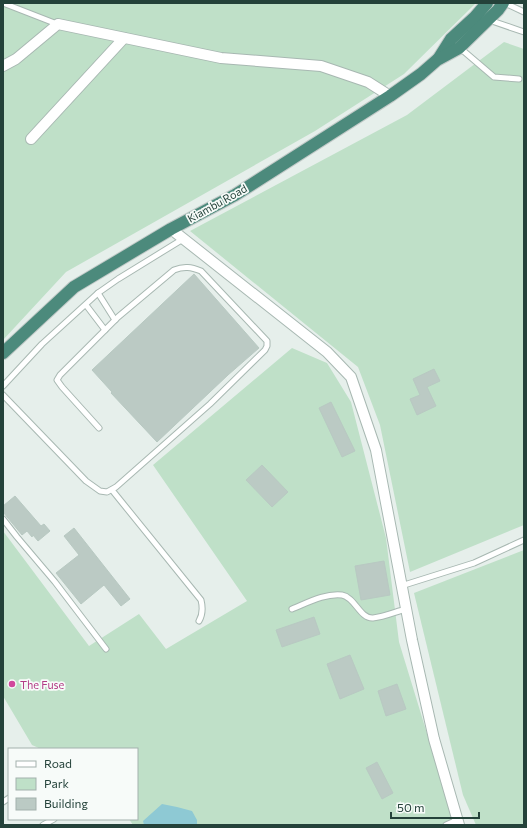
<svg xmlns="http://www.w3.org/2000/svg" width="527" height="828" viewBox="0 0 527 828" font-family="Commissioner,sans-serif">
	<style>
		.green { fill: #bfe0c8 }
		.water { fill: #8ec9d4 }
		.building { fill: #bbcac4; stroke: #b8c9c2 }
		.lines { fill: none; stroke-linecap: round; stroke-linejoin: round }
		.service-casing { stroke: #a8b8b2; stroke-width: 7 }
		.minor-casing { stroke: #a8b8b2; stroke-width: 12 }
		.trunk-casing { stroke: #c2cac8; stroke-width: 14 }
		.service { stroke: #fff; stroke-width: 5 }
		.minor { stroke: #fff; stroke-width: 10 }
		.trunk { stroke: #4c8a7c; stroke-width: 12 }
		.hotel-dot { fill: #d1479c; stroke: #f7fbf9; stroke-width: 1.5 }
		.labels { text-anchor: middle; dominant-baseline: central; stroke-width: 3.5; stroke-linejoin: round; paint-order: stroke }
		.street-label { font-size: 11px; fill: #24423a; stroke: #f7fbf9 }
		.hotel-label { font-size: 11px; fill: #b23c85; stroke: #f7fbf9; text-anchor: start }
	</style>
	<rect width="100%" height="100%" fill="#e6efeb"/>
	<g class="green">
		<polygon points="3,3 476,3 404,74 315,131 66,272 3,340"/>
		<polygon points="504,42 524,49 524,525 410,572 380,425 358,367 190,231 407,115"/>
		<polygon points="292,348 327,363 351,402 386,538 399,642 455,825 133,825 129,819 137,819 137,749 41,749 32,745 3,696 3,531 89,646 139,614 166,649 247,601 153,465"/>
		<polygon points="524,550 524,825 476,825 463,795 414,593"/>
	</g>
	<polygon class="water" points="162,804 177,807 192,811 197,820 197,825 144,825 143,821"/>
	<g class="building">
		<polygon points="194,274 259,348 228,375 157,442 111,393 112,392 92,370"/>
		<polygon points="434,369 440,381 427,387 436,406 417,415 410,399 420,395 413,379"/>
		<polygon points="331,402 355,451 342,457 319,408"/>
		<polygon points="262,465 288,492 272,507 246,480"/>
		<polygon points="15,496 41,526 44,524 50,531 38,541 33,535 32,537 27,531 22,535 3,512 3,506"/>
		<polygon points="74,528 130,599 121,606 104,585 81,604 56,573 79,555 64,536"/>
		<polygon points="384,561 390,595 361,600 355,566"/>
		<polygon points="314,617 320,634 282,647 276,630"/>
		<polygon points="350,655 364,689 340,699 327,664"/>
		<polygon points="397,684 406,709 386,716 378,691"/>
		<polygon points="377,762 393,793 382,799 366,768"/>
	</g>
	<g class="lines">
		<defs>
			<g id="service">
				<polyline points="3,3 57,24"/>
				<polyline points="505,3 524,12"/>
				<polyline points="489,20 524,32"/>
				<polyline points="460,48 494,77 519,79"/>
				<polyline points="98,293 115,320"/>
				<polyline points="86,305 105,330"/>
				<polyline points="3,386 42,344 98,293 118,279 183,239"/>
				<path d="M3 395 86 481 100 491 107 492 116 487 210 404 265 350 267 346V341L201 271C191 267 184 266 174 270L118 317 60 375 57 380 62 387 99 428"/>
				<path d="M112 490 201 600C203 608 203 614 199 621"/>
				<polyline points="3,519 17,537 55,582 106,649"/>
				<polyline points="401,586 474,563 524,540"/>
				<path d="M292 609C307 603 325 593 342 595 355 597 360 619 373 618 384 617 395 612 406 609"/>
				<polyline points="3,802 9,798"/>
				<polyline points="43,825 54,819"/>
				<polyline points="446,825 457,820"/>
			</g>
			<g id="minor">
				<polyline points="3,66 16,59 58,24 221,58 321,66 368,82 390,96"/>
				<polyline points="31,139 124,38"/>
				<polyline points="171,229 327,352 351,377 376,450 412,640 434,739 459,825"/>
			</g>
			<g id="trunk">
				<polyline points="439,58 451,39 475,17 487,3"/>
				<polyline points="3,353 74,287 171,229 235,195 390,96 421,74 437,60 459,48 498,10 503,3"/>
			</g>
		</defs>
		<use href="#service" class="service-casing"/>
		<use href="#minor" class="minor-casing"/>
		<use href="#trunk" class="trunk-casing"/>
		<use href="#service" class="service"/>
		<use href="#minor" class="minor"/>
		<use href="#trunk" class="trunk"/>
	</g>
	<circle class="hotel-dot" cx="12" cy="684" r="4"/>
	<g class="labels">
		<g class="street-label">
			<text transform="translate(217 203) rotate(-29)">Kiambu Road</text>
		</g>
		<g class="hotel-label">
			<text x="20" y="684">The Fuse</text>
		</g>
	</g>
	<rect width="527" height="828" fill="none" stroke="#24423a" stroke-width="8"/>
	<rect x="8" y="748" width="130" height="72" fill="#f7fbf9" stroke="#a3b1ad"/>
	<rect x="16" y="761" width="20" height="6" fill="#ffffff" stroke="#a3b1ad"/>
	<text x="44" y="768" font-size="12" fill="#24423a">Road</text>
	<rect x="16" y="778" width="20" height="12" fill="#bfe0c8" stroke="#a3b1ad"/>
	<text x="44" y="788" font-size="12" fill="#24423a">Park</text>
	<rect x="16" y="798" width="20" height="12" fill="#bbcac4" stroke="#a3b1ad"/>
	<text x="44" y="808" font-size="12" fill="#24423a">Building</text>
	<path d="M391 812v6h88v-6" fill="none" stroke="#24423a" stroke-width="2"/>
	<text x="397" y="812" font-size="12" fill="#24423a" stroke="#f7fbf9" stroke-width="3" paint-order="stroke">50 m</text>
</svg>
